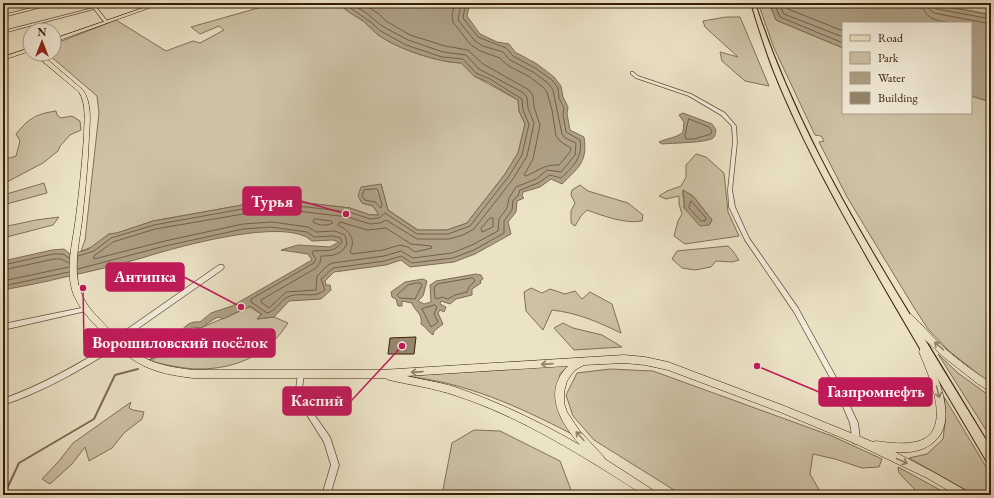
<svg xmlns="http://www.w3.org/2000/svg" width="994" height="498" viewBox="0 0 994 498" font-family="'EB Garamond',serif">
	<style>
		.green { fill: #cdc2a6; stroke: #827056; fill-rule: evenodd }
		.water { fill: #aea086; stroke: #7e6c53 }
		.lines { fill: none; stroke-linecap: round; stroke-linejoin: round }
		.shore { stroke: #726046; stroke-width: 1 }
		.stream { stroke: #7e6c53; stroke-width: 2 }
		.building { fill: #95856b; stroke: #361f07 }
		.minor-casing { stroke: #645037; stroke-width: 1.5 }
		.major-casing { stroke: #361f07; stroke-width: 1 }
		.highway-casing { stroke: #361f07; stroke-width: 2 }
		.minor { fill: #f3eddb; fill-rule: evenodd }
		.major { fill: #ece3c7; fill-rule: evenodd }
		.highway { fill: #ece3c7; fill-rule: evenodd }
		.oneway { stroke: #918167 }
		.leader { fill: none; stroke: #c2185b; stroke-width: 1.5 }
		.callout-dot { fill: #c2185b; stroke: #f3eddb; stroke-width: 1.5 }
		.callout { fill: #c2185b; stroke: #c2185b; stroke-width: 1.5 }
		.callout-label { font-size: 16px; text-anchor: middle; font-weight: bold; fill: #fff }
	</style>
	<rect width="100%" height="100%" fill="#ece3c7"/>
	<filter id="stains"><feTurbulence type="fractalNoise" baseFrequency=".005" numOctaves="4"/><feColorMatrix values="0 0 0 0 .2 0 0 0 0 .09 0 0 0 0 .02 0 0 0 .5 -.17"/></filter>
	<radialGradient id="worn" r=".72"><stop offset=".6" stop-color="#630" stop-opacity="0"/><stop offset="1" stop-color="#630" stop-opacity=".3"/></radialGradient>
	<g class="green">
		<path d="M268 3H338C345 10 352 14 360 19 367 23 371 29 377 34 397 49 437 62 461 63L474 76 518 100 519 111 525 124 518 153 505 174 467 223 447 230H418L388 210 381 184 362 203 373 206 379 215H370L350 208 298 202 248 204 153 221 117 233 109 234 92 247 81 251 85 240 99 113 97 96 48 54H54V44L116 20 166 51 193 41 200 43 224 30 219 26 200 34 191 27 265 6Z"/>
		<polygon points="758,3 769,3 776,20 843,48 843,113 971,113 971,96 991,102 991,384 949,351 928,329 913,306 847,197 819,142 824,141 821,136 815,135 774,48"/>
		<polygon points="927,3 991,3 991,15 983,13"/>
		<polygon points="726,17 740,17 769,86 745,81 722,61 720,52 738,57 705,27 703,21"/>
		<path d="M56 111 57 115 61 118 72 116 80 121 81 130 70 135 60 146 58 151 43 163 3 184V160L16 156 20 141 16 134C29 118 36 114 56 111Z"/>
		<path d="M696 154 706 157 724 173 728 212 739 236 685 244 674 236 678 221 682 214 679 204V196L666 199 659 196 667 191 681 186 686 177V165ZM683 190 693 196 712 220 709 225 684 208C685 202 682 197 683 190Z"/>
		<polygon points="44,183 47,193 3,205 3,195"/>
		<path d="M580 185 588 191 628 203 643 215 642 221C624 224 604 216 587 210L581 216 575 226 571 223V211L575 203 571 195 572 190Z"/>
		<polygon points="59,217 53,225 3,238 3,227 36,220"/>
		<polygon points="728,246 733,251 739,260 732,262 716,261 711,267 695,270 682,268 672,259 677,251"/>
		<path d="M531 288 542 293 550 289 565 294 575 291 582 299 590 292 612 304 621 333C598 322 578 313 552 310L543 330 526 311 524 292Z"/>
		<path d="M250 307 261 314 257 319 274 317 288 323C268 355 236 369 199 369 184 369 168 365 153 362V359L160 356 161 351 174 346 186 334Z"/>
		<polygon points="563,323 573,328 602,335 622,347 574,350 554,328"/>
		<polygon points="938,354 958,373 991,397 991,438"/>
		<path d="M568 366 560 374 556 393V401L561 418 572 434C517 406 468 383 405 376Z"/>
		<polygon points="610,369 653,371 832,436 882,459 879,467 862,468 835,459 813,454 810,474 821,493 824,495 682,495 594,440 573,416 566,395 577,373"/>
		<polygon points="944,397 991,475 991,495 975,495 909,458 927,454 943,439 945,423"/>
		<polygon points="131,402 129,408 133,410 144,412 142,419 124,433 112,448 89,461 85,447 72,464 50,484 42,479 59,461 73,443"/>
		<polygon points="474,430 500,431 560,461 573,495 442,495 452,443"/>
		<polygon points="898,467 942,491 949,495 920,495 899,473"/>
	</g>
	<g class="water">
		<path d="M338 3H476L469 7 467 16 480 34 497 42 509 44 515 52 537 64 554 77 561 86 563 97 568 107 567 114 570 130 584 137C588 162 578 168 562 184L551 179 540 187 523 192 522 196 524 198 517 201 516 212 508 222 511 234 475 254 454 262 410 267 401 260 386 265 334 272 325 281 326 285H330L331 290 321 299 289 301 274 317 257 319 262 314 250 306 223 319 219 317 214 319 201 328 193 327 184 334 181 331C186 325 191 321 200 322L211 313 232 306 312 260 308 254 281 250 298 245 330 247 339 242 333 240 312 241C287 216 177 247 145 257 119 265 92 271 65 277 45 282 24 286 3 290V261L52 250 64 249 70 254 87 250 109 234 117 233 153 221 248 204 298 202 350 208 370 215H379L373 206 362 203 358 196 361 187 381 184 388 210 417 230H447L467 223 505 174 518 153 525 124 519 111 518 100 488 82 474 76 461 63C437 62 397 49 377 34 371 29 367 23 360 19 352 14 345 10 338 3Z"/>
		<polygon points="769,3 927,3 991,15 991,102 971,96 971,23 843,23 843,48 776,20"/>
		<path d="M683 113 712 124 716 130C715 133 716 136 713 138 706 143 671 143 662 144L659 142C667 138 677 138 683 132L684 122 679 115Z"/>
		<path d="M683 190 693 196 712 220 709 225 700 226 684 208C685 202 683 197 683 190Z"/>
		<path d="M476 274 481 275 483 279 480 281 481 283 472 289V295L456 299 450 304 441 301 440 304 446 307 444 312 440 310 438 313 443 324 434 331 433 335C428 332 426 327 421 324 423 313 414 311 412 303L402 301V306H398L396 299 392 297 391 292 405 282 423 279 427 281 423 296 418 301 424 304 431 302 430 285 436 281Z"/>
	</g>
	<g class="lines">
		<g class="shore">
			<path d="M350 3 365 12 382 26 408 40 443 52 466 55 479 69 522 92 527 97 528 108 534 123 527 156 513 179 474 229 463 235 449 239H417L386 220 380 223 370 224 348 217 297 211 249 213 155 229 113 242 94 256V259L165 241 243 224 272 222 308 227 316 232 335 231 345 235 347 243C343 255 332 256 321 256L320 263 316 268 261 300V302L269 308 286 292 316 290 317 276 328 265 333 263 384 256 401 251 413 258 452 253 472 245 498 231 499 219 507 208 509 198 516 187 536 179 547 170 561 172 575 155 576 143 565 138 562 134 553 90 548 83 533 72 510 60 503 52 483 46 475 41 458 20 461 3"/>
			<path d="M362 3 379 14 386 21 410 35 445 46 468 50 483 64 529 90 533 96 534 107 540 125 533 159 524 175 526 176C538 171 545 164 559 165L570 152 571 148 561 142 556 136 552 110 547 92 544 88 530 77 507 65 500 58 480 51 470 44 453 22 452 15 455 3"/>
			<polyline points="774,3 780,17 843,43"/>
			<polyline points="779,3 784,14 843,37"/>
			<polyline points="785,3 788,9 843,31"/>
			<path d="M922 3C924 20 939 21 953 23"/>
			<polyline points="928,3 929,9 934,13 991,24"/>
			<polyline points="933,3 933,7 937,9 991,19"/>
			<polygon points="689,119 709,127 712,131 711,134 694,139 686,139 685,136"/>
			<polygon points="376,189 378,190 382,205 381,208 375,202 365,200 362,196 364,190"/>
			<polygon points="691,201 706,218 705,221 701,221 689,208"/>
			<polygon points="490,218 493,218 493,227 482,232 481,229"/>
			<path d="M315 219 331 221 333 223C326 226 320 226 313 222Z"/>
			<path d="M340 222 368 230 386 228 411 244 431 246 432 248 415 252 408 247 400 245 383 250 352 254 350 252C356 239 350 231 338 225Z"/>
			<polyline points="78,256 94,251 111,238 154,225 248,208 298,206 349,212 370,219 379,218 385,213 417,234 448,234 470,226 509,176 522,155 529,124 523,110 522,99 490,79 476,73 463,59 442,57 406,45 379,30 372,23 343,3"/>
			<polyline points="3,265 53,254 63,254 69,258"/>
			<path d="M78 269 165 246 243 229 271 227 307 232 314 237 333 236 341 238 342 242C335 253 324 250 313 251L312 253 316 259 314 263 251 299V302L267 313C277 311 280 299 290 296 303 292 314 299 325 290L321 279 333 268 385 261 401 256 412 263 453 258 474 250 504 233V221L512 210 513 200 518 196 520 190 538 183 550 175 561 178C573 167 583 157 580 140L566 132 563 114 564 108 559 98 558 88 552 80 535 68 513 56 506 48 478 37 463 18 465 6 468 3"/>
			<polyline points="3,270 54,259 61,259 69,263"/>
			<polygon points="473,278 475,281 469,287 467,292 455,295 448,299 442,297 437,299 435,298 434,287 438,284"/>
			<polyline points="3,281 69,267"/>
			<polygon points="417,283 421,283 422,285 415,299 400,298 397,295 408,285"/>
			<polyline points="3,286 69,272"/>
			<polygon points="435,305 437,307 434,314 438,322 431,327 422,309"/>
		</g>
		<g class="stream">
			<polyline points="150,360 160,350 173,346 187,331"/>
			<polyline points="4,495 19,463 94,419 115,375 138,369"/>
		</g>
	</g>
	<polygon class="building" points="416,337 414,354 388,354 390,338"/>
	<g class="lines">
		<defs>
			<g id="minor">
				<polygon points="51,3 57,3 3,17 3,15"/>
				<polygon points="89,3 93,3 107,21 107,23 105,23 94,9 3,33 3,31 93,8"/>
				<polygon points="631,72 633,72 638,76 691,94 725,113 736,126 737,142 732,190 735,207 749,238 798,308 837,379 858,423 860,440 859,443 856,444 853,443 850,423 833,383 794,312 745,240 729,207 728,190 733,142 732,126 721,115 689,96 636,78 631,74"/>
				<path d="M219 265H223L224 267 223 269 120 341 121 343 120 345C83 369 45 391 3 405V399C42 385 77 365 113 343L112 341 113 339Z"/>
				<polygon points="86,307 88,307 89,309 88,311 86,311 3,330 3,324"/>
				<polygon points="301,371 303,372 304,374 302,389 306,403 330,437 339,465 330,495 322,495 331,465 324,442 300,404 296,389 298,374 299,372"/>
			</g>
			<g id="major">
				<polygon points="157,3 163,3 54,42 54,39"/>
				<polygon points="30,48 30,51 3,60 3,57"/>
				<path d="M34 54H41L83 90C92 104 90 120 89 137 88 165 85 193 82 221 79 244 73 268 80 290 85 306 98 317 109 329 138 359 152 365 193 370H381L624 355 645 357 668 362 782 405 873 442 876 441C890 443 905 445 919 441 954 430 928 373 919 352L920 349 923 348 926 349 927 352C938 378 961 425 930 445 920 452 907 453 895 452L933 472 968 492 970 495H956L927 478 854 443 780 412 668 370 645 365 624 363 584 365 575 370 571 375 567 381 564 392V403L567 412 579 430 603 456 605 459 656 492 658 495H644C584 457 522 417 454 395 433 388 411 385 389 380L385 378H193C151 373 133 365 104 334 91 321 77 307 72 290 66 268 72 245 75 224 79 195 82 165 84 136 84 122 87 105 79 92ZM568 366C542 392 560 422 580 445 540 422 499 402 455 387 440 382 423 380 407 376Z"/>
				<path d="M910 314C914 316 933 337 939 343 955 358 973 371 991 383V392L978 384 945 358 924 339 907 319 906 317 907 315Z"/>
			</g>
			<path id="highway" d="M751 3H755C789 107 839 197 895 290 927 343 959 396 991 448V463L987 462C953 404 918 346 884 287 844 217 804 147 774 72 765 49 758 26 751 3Z"/>
		</defs>
		<use href="#minor" class="minor-casing"/>
		<use href="#major" class="major-casing"/>
		<use href="#highway" class="highway-casing"/>
		<use href="#minor" class="minor"/>
		<use href="#major" class="major"/>
		<use href="#highway" class="highway"/>
	</g>
	<defs><path id="oneway-shaft" d="M-6 0H5M1.5-3L5.5 0L1.5 3" fill="none" stroke-width="1.6" stroke-linecap="round" stroke-linejoin="round"/></defs>
	<g class="oneway">
		<use href="#oneway-shaft" transform="translate(939 346) rotate(-139)"/>
		<use href="#oneway-shaft" transform="translate(547 364) rotate(176)"/>
		<use href="#oneway-shaft" transform="translate(417 372) rotate(176)"/>
		<use href="#oneway-shaft" transform="translate(938 392) rotate(76)"/>
		<use href="#oneway-shaft" transform="translate(580 436) rotate(-132)"/>
		<use href="#oneway-shaft" transform="translate(902 461) rotate(25)"/>
	</g>
	<path class="leader" d="M346 214L301 201M241 307L184 277M83 288L84 343M757 366L819 392M402 346L351 401"/>
	<g class="callout-dot">
		<circle cx="346" cy="214" r="4"/>
		<circle cx="241" cy="307" r="4"/>
		<circle cx="83" cy="288" r="4"/>
		<circle cx="757" cy="366" r="4"/>
		<circle cx="402" cy="346" r="4"/>
	</g>
	<g class="callout">
		<rect x="243" y="187" width="58" height="28" rx="4"/>
		<rect x="106" y="263" width="78" height="28" rx="4"/>
		<rect x="84" y="329" width="191" height="28" rx="4"/>
		<rect x="819" y="378" width="113" height="28" rx="4"/>
		<rect x="283" y="387" width="68" height="28" rx="4"/>
	</g>
	<g class="callout-label">
		<text x="272" y="207">Турья</text>
		<text x="145" y="282">Антипка</text>
		<text x="180" y="348">Ворошиловский посёлок</text>
		<text x="876" y="397">Газпромнефть</text>
		<text x="317" y="406">Каспий</text>
	</g>
	<rect width="994" height="498" fill="none" stroke="#ece3c7" stroke-width="16"/>
	<rect x="4" y="4" width="986" height="490" fill="none" stroke="#361f07" stroke-width="2"/>
	<rect x="8" y="8" width="978" height="482" fill="none" stroke="#361f07"/>
	<rect x="842" y="22" width="130" height="92" fill="#f3eddb" stroke="#a79b86"/>
	<rect x="850" y="35" width="20" height="6" fill="#ece3c7" stroke="#a79b86"/>
	<text x="878" y="42" font-size="12" fill="#361f07">Road</text>
	<rect x="850" y="52" width="20" height="12" fill="#cdc2a6" stroke="#a79b86"/>
	<text x="878" y="62" font-size="12" fill="#361f07">Park</text>
	<rect x="850" y="72" width="20" height="12" fill="#aea086" stroke="#a79b86"/>
	<text x="878" y="82" font-size="12" fill="#361f07">Water</text>
	<rect x="850" y="92" width="20" height="12" fill="#95856b" stroke="#a79b86"/>
	<text x="878" y="102" font-size="12" fill="#361f07">Building</text>
	<g transform="translate(42 42)"><circle r="19" fill="#f3eddb" stroke="#a79b86"/>
	<path d="M0-3L7 15L0 10L-7 15Z" fill="#8f2418"/>
	<text y="-6" font-size="11" font-weight="bold" text-anchor="middle" fill="#361f07">N</text>
	</g>
	<rect width="100%" height="100%" filter="url(#stains)"/>
	<rect width="100%" height="100%" fill="url(#worn)"/>
</svg>
